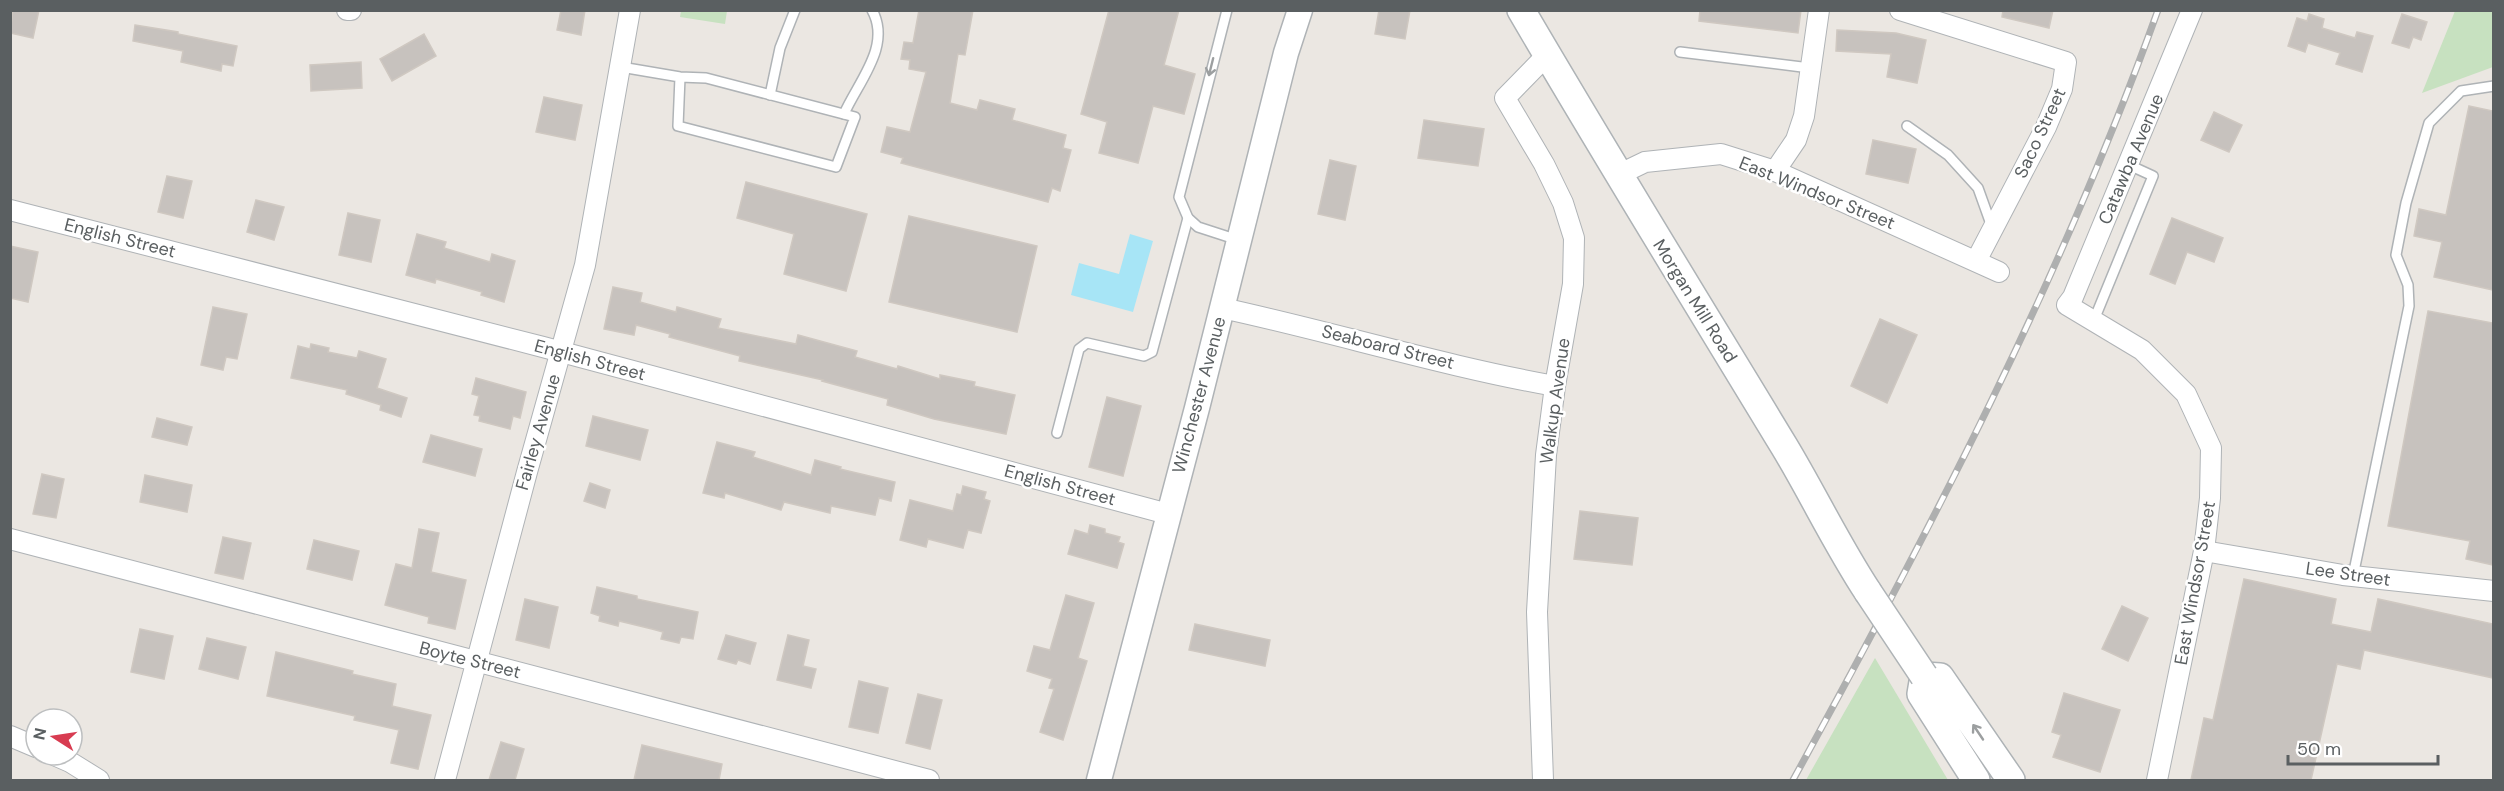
<svg xmlns="http://www.w3.org/2000/svg" width="2504" height="791" viewBox="0 0 2504 791" font-family="'DM Sans',sans-serif">
	<style>
		.green { fill: #c7e1c0 }
		.water { fill: #a7e5f6 }
		.building { fill: #c7c2be; stroke: #cfc8c1; stroke-width: 1.5 }
		.lines { fill: none; stroke-linecap: round; stroke-linejoin: round }
		.service-casing { stroke: #afb3b6; stroke-width: 12 }
		.minor-casing { stroke: #afb3b6; stroke-width: 22 }
		.tertiary-casing { stroke: #afb3b6; stroke-width: 27 }
		.secondary-casing { stroke: #aeb3b6; stroke-width: 30 }
		.service { stroke: #fff; stroke-width: 9 }
		.minor { stroke: #fff; stroke-width: 20 }
		.tertiary { stroke: #fff; stroke-width: 24 }
		.secondary { stroke: #fff; stroke-width: 27 }
		.rail-casing { stroke: #aeafaf; stroke-width: 7 }
		.rail { stroke: #fff; stroke-width: 4.5; stroke-dasharray: 14; stroke-linecap: butt }
		.secondary-bridge-casing { stroke: #aeb3b6; stroke-width: 30; stroke-linecap: butt }
		.secondary-bridge { stroke: #fff; stroke-width: 27 }
		.oneway { stroke: #9c9fa0 }
		.labels { text-anchor: middle; dominant-baseline: central; stroke-width: 5; stroke-linejoin: round; paint-order: stroke }
		.street-label { font-size: 18px; fill: #5a5f61; stroke: #fff }
	</style>
	<rect width="100%" height="100%" fill="#ebe7e2"/>
	<g class="green">
		<polygon points="681,11 681,10 727,11 725,24 680,17"/>
		<polygon points="2455,11 2493,11 2493,67 2422,93"/>
		<polygon points="1875,658 1948,780 1806,780"/>
	</g>
	<polygon class="water" points="1130,234 1153,241 1133,312 1071,295 1079,263 1119,274"/>
	<g class="building">
		<polygon points="13,10 39,10 33,38 10,33"/>
		<polygon points="561,10 585,10 581,35 557,30"/>
		<polygon points="919,10 973,10 965,55 958,54 950,103 977,110 980,100 1015,109 1012,120 1066,135 1063,148 1071,150 1060,191 1052,188 1048,202 901,163 903,158 881,152 887,127 910,132 926,72 909,69 910,60 901,59 904,42 913,43"/>
		<polygon points="1109,10 1179,10 1164,65 1195,74 1184,114 1153,106 1138,163 1099,153 1107,122 1081,114"/>
		<polygon points="1379,10 1410,10 1405,39 1375,34"/>
		<polygon points="1700,10 1801,10 1798,33 1699,21"/>
		<polygon points="2003,10 2053,10 2049,28 2002,17"/>
		<polygon points="2309,14 2324,19 2322,28 2355,38 2357,32 2373,36 2362,72 2336,64 2340,53 2308,43 2305,52 2288,46 2297,18 2307,21"/>
		<polygon points="2402,14 2427,22 2421,40 2413,37 2409,48 2392,43"/>
		<polygon points="135,25 178,32 178,34 237,46 233,66 222,64 221,71 181,62 183,51 133,41"/>
		<polygon points="1837,30 1896,33 1926,40 1917,83 1887,77 1891,54 1836,51"/>
		<polygon points="424,34 436,56 392,81 380,59"/>
		<polygon points="361,62 362,88 311,91 310,65"/>
		<polygon points="544,97 582,105 575,140 536,132"/>
		<polygon points="2469,106 2493,111 2493,290 2434,277 2442,242 2414,236 2419,209 2446,215"/>
		<polygon points="2214,112 2242,125 2229,152 2201,140"/>
		<polygon points="1424,120 1484,129 1478,166 1418,158"/>
		<polygon points="1873,140 1916,149 1908,183 1866,174"/>
		<polygon points="1330,160 1356,166 1345,220 1318,214"/>
		<polygon points="167,176 192,181 183,218 158,212"/>
		<polygon points="746,182 867,214 846,291 784,274 794,234 737,218"/>
		<polygon points="256,200 284,207 274,240 247,232"/>
		<polygon points="348,213 380,220 371,262 339,255"/>
		<polygon points="909,216 1037,246 1017,332 889,302"/>
		<polygon points="2172,218 2223,238 2214,262 2187,252 2175,284 2150,274"/>
		<polygon points="417,234 446,242 444,248 490,262 492,254 515,261 504,302 481,295 482,292 436,279 435,283 406,275"/>
		<polygon points="10,246 38,252 28,302 10,298"/>
		<polygon points="613,287 642,293 640,302 676,312 677,307 721,319 718,328 796,344 798,335 857,351 855,357 897,369 898,366 940,379 940,375 975,382 974,386 1015,395 1006,434 934,419 887,405 888,399 822,381 823,380 739,361 740,356 669,337 670,334 636,325 634,335 604,329"/>
		<polygon points="213,307 247,314 237,359 226,357 223,370 201,365"/>
		<polygon points="2428,311 2493,323 2493,565 2466,559 2470,541 2388,526"/>
		<polygon points="1880,319 1917,335 1887,403 1851,386"/>
		<polygon points="311,344 329,348 328,352 357,358 359,351 386,359 377,388 407,398 401,417 380,410 381,405 346,394 347,390 291,378 298,346 310,349"/>
		<polygon points="476,378 526,392 520,418 513,416 510,429 479,421 480,416 474,415 479,396 472,394"/>
		<polygon points="1107,397 1141,406 1123,476 1089,467"/>
		<polygon points="593,416 648,430 640,460 586,446"/>
		<polygon points="157,418 192,427 187,445 152,437"/>
		<polygon points="431,435 482,449 475,476 423,462"/>
		<polygon points="717,442 755,452 753,457 811,475 815,460 841,467 840,469 895,482 891,501 879,498 875,515 831,506 830,513 784,502 781,510 725,493 724,498 703,493"/>
		<polygon points="42,474 64,479 56,518 33,514"/>
		<polygon points="145,475 192,485 187,512 140,502"/>
		<polygon points="590,483 610,490 605,508 584,501"/>
		<polygon points="963,486 986,492 984,499 990,501 981,533 968,530 963,548 928,539 926,547 900,540 910,500 953,511 957,494 961,495"/>
		<polygon points="1580,511 1638,518 1632,565 1574,559"/>
		<polygon points="1090,525 1105,529 1105,533 1120,537 1118,542 1124,544 1117,568 1068,554 1075,530 1088,534"/>
		<polygon points="419,529 439,533 431,572 466,580 455,629 428,623 429,617 385,605 396,564 412,568"/>
		<polygon points="223,537 251,543 243,579 215,573"/>
		<polygon points="314,540 359,551 352,580 307,569"/>
		<polygon points="2244,579 2336,599 2331,624 2371,632 2378,599 2493,624 2493,678 2364,650 2360,669 2337,664 2311,780 2191,780 2204,718 2213,720"/>
		<polygon points="597,587 637,596 637,599 698,612 693,639 681,637 679,643 661,639 663,632 652,629 619,621 618,626 599,621 600,616 591,613"/>
		<polygon points="1066,595 1094,603 1078,658 1087,661 1063,740 1040,732 1054,689 1049,688 1052,679 1027,671 1034,646 1050,650"/>
		<polygon points="525,599 558,607 549,648 516,640"/>
		<polygon points="2122,606 2148,618 2128,661 2102,649"/>
		<polygon points="1195,624 1270,640 1265,666 1189,650"/>
		<polygon points="140,629 173,636 164,679 131,672"/>
		<polygon points="726,635 756,643 750,664 738,660 736,664 718,659"/>
		<polygon points="788,635 809,640 803,666 816,669 811,688 777,680"/>
		<polygon points="207,638 246,647 238,679 199,669"/>
		<polygon points="276,652 353,671 352,674 396,684 392,706 431,715 418,769 391,763 399,730 354,720 355,716 267,696"/>
		<polygon points="859,681 888,688 878,733 849,727"/>
		<polygon points="2064,693 2120,710 2100,772 2053,757 2061,735 2052,732"/>
		<polygon points="918,694 942,700 930,749 906,743"/>
		<polygon points="501,742 524,749 515,780 489,780"/>
		<polygon points="642,745 722,764 719,780 634,780"/>
	</g>
	<g class="lines">
		<defs>
			<g id="service">
				<polyline points="1227,10 1179,197 1188,218 1198,227 1238,240"/>
				<polyline points="1680,52 1810,68"/>
				<polyline points="621,67 680,77 706,78 855,117 836,167 678,126 680,77"/>
				<polyline points="770,95 780,48 795,10"/>
				<path d="M844 114C858 82 892 46 872 10"/>
				<polyline points="1907,126 1948,155 1978,188 1992,227"/>
				<polyline points="2094,320 2153,176 2129,165"/>
				<polyline points="1057,433 1079,349 1087,343 1144,356 1152,352 1188,218"/>
				<polyline points="2353,576 2409,306 2408,285 2396,255 2406,203 2429,123 2461,91 2494,86"/>
			</g>
			<g id="minor">
				<polyline points="347,10 351,10"/>
				<polyline points="1900,10 2066,62 2062,89 2046,127 1976,261"/>
				<polyline points="1775,171 1796,140 1804,116 1819,10"/>
				<polyline points="1618,175 1645,162 1721,154 1775,171 1999,272"/>
				<polyline points="10,210 543,347 1168,514"/>
				<path d="M1222 308C1333 332 1443 366 1555 386"/>
				<polyline points="10,539 929,780"/>
				<polyline points="2204,551 2343,575 2494,591"/>
				<polyline points="10,736 36,747"/>
				<polyline points="54,755 70,762 99,780"/>
				<polyline points="445,780 527,472 585,265 630,10"/>
				<polyline points="1543,780 1537,612 1546,455 1555,386 1573,284 1574,238 1563,203 1544,164 1505,98 1547,55"/>
				<polyline points="2157,780 2204,551 2210,498 2211,448 2186,394 2142,350 2067,305 2073,297 2192,10"/>
			</g>
			<polyline id="tertiary" points="1099,780 1197,408 1286,53 1300,10"/>
			<g id="secondary">
				<path d="M1521 10C1607 157 1696 301 1784 446 1813 494 1837 545 1868 592"/>
				<polyline points="1976,780 1921,694 1924,676 1940,677 2011,780"/>
			</g>
		</defs>
		<use href="#service" class="service-casing"/>
		<use href="#minor" class="minor-casing"/>
		<use href="#tertiary" class="tertiary-casing"/>
		<use href="#secondary" class="secondary-casing"/>
		<use href="#service" class="service"/>
		<use href="#minor" class="minor"/>
		<use href="#tertiary" class="tertiary"/>
		<use href="#secondary" class="secondary"/>
		<defs>
			<path id="rail" d="M1793 780C1929 532 2062 278 2158 10"/>
		</defs>
		<use href="#rail" class="rail-casing"/>
		<use href="#rail" class="rail"/>
		<defs>
			<polyline id="secondary-bridge" points="1868,592 1924,676"/>
		</defs>
		<use href="#secondary-bridge" class="secondary-bridge-casing"/>
		<use href="#secondary-bridge" class="secondary-bridge"/>
	</g>
	<defs><path id="oneway-shaft" d="M-6 0H5M1.5-3L5.5 0L1.5 3" fill="none" stroke-width="1.6" stroke-linecap="round" stroke-linejoin="round" transform="scale(1.5)"/></defs>
	<g class="oneway">
		<use href="#oneway-shaft" transform="translate(1211 67) rotate(104)"/>
		<use href="#oneway-shaft" transform="translate(1978 732) rotate(-124)"/>
	</g>
	<g class="labels">
		<g class="street-label">
			<text transform="translate(2040 133) rotate(-65)">Saco Street</text>
			<text transform="translate(2131 159) rotate(-67)">Catawba Avenue</text>
			<text transform="translate(1817 193) rotate(22)">East Windsor Street</text>
			<text transform="translate(120 238) rotate(14)">English Street</text>
			<text transform="translate(1695 301) rotate(58)">Morgan Mill Road</text>
			<text transform="translate(1388 347) rotate(14)">Seaboard Street</text>
			<text transform="translate(590 360) rotate(15)">English Street</text>
			<text transform="translate(1199 395) rotate(-75)">Winchester Avenue</text>
			<text transform="translate(1555 401) rotate(-82)">Walkup Avenue</text>
			<text transform="translate(538 432) rotate(-74)">Fairley Avenue</text>
			<text transform="translate(1060 485) rotate(15)">English Street</text>
			<text transform="translate(2348 574) rotate(8)">Lee Street</text>
			<text transform="translate(2195 583) rotate(-80)">East Windsor Street</text>
			<text transform="translate(470 660) rotate(14)">Boyte Street</text>
		</g>
	</g>
	<rect width="2504" height="791" fill="none" stroke="#5a5f61" stroke-width="24"/>
	<g transform="translate(54 737) rotate(282)"><circle r="28" fill="#ffffff" stroke="#bdbfc0" stroke-width="1.5"/>
	<path d="M0-4.5L10 22L0 15L-10 22Z" fill="#d83c51"/>
	<text y="-9" font-size="16" font-weight="bold" text-anchor="middle" fill="#5a5f61">N</text>
	</g>
	<path d="M2288 755v9h150v-9" fill="none" stroke="#5a5f61" stroke-width="3"/>
	<text x="2297" y="755" font-size="18" fill="#5a5f61" stroke="#ffffff" stroke-width="4.5" paint-order="stroke">50 m</text>
</svg>
